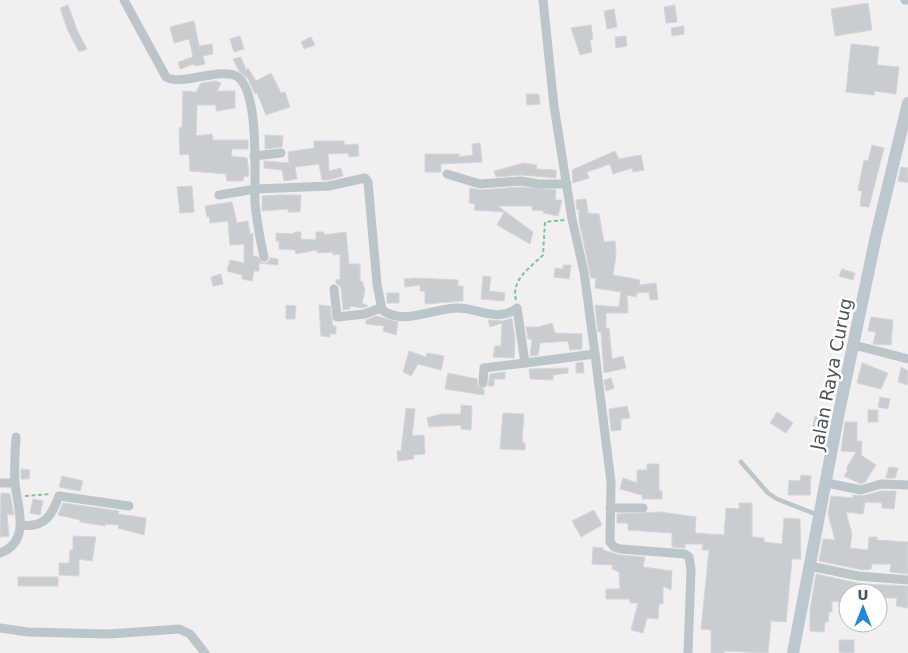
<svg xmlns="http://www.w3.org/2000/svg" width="908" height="653" viewBox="0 0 908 653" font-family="'DejaVu Sans',sans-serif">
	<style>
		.building { fill: #c9ccd1; stroke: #d3d6da }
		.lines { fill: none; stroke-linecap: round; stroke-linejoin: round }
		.path { stroke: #7bc798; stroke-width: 2; stroke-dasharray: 4 2.5; stroke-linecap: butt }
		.lane { stroke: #bbc5ca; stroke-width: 4.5 }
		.street { stroke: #bbc5ca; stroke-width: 9 }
		.secondary { stroke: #bcc7cf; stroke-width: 12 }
		.labels { text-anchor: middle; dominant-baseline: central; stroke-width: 5; stroke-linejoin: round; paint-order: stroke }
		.street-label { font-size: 18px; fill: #48545a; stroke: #fff }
	</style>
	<rect width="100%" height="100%" fill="#f1efef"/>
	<g class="building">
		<polygon points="868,3 872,30 835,36 831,9"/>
		<polygon points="68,5 77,30 87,49 79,52 68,31 60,8"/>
		<polygon points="675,5 677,22 666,23 664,7"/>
		<polygon points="614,9 617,27 607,29 604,11"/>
		<polygon points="194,21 199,46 212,44 213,54 203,56 205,64 195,66 194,64 180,69 178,62 193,57 189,39 174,43 170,27"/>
		<polygon points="591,25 593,39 590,40 592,52 580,55 571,28"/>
		<polygon points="684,26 684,34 672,36 671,28"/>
		<polygon points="240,36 244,49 234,52 230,39"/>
		<polygon points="626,36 627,46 616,48 615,37"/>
		<polygon points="311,37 315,45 304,49 301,42"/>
		<polygon points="851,44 879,47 877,65 899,67 896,94 875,91 874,95 846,92"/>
		<polygon points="241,57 246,70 248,68 256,81 271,73 281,93 285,92 290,107 266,115 257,93 255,94 248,79 239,71 233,59"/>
		<polygon points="216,81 221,83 217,91 235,91 235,108 216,111 216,105 197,105 196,136 212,134 213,140 248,140 248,149 232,149 231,156 247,158 249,173 248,177 244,176 243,181 227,181 226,174 190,171 189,154 180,155 179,128 182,127 183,91 196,92 201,83"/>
		<polygon points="526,94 539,94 540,104 527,105"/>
		<polygon points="265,135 283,136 282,147 265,149"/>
		<polygon points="314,141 344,141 344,145 358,144 359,156 349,157 348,153 328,154 329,171 341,168 343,176 328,180 322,180 319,164 295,167 297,179 284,181 282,170 264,168 264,161 289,163 288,152 314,148"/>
		<polygon points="480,143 482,162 441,164 441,172 425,172 425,154 459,154 459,157 473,155 472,144"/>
		<polygon points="872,145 884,148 869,207 860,206 862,191 858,190 864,160 868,161"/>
		<polygon points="615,151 619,159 641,155 644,170 633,172 632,168 613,174 610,164 587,172 589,178 573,183 572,170"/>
		<polygon points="524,163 537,165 536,169 556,170 556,178 521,175 496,177 494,171"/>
		<polygon points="901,167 908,168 908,183 898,181"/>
		<polygon points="192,186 194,212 180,213 177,187"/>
		<polygon points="521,187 556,190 555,200 562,200 558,216 543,213 544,211 532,210 532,206 498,206 533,232 530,244 497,225 504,212 474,210 475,204 469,203 470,188 480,190"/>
		<polygon points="277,195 301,195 300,212 288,212 288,209 262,211 262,196"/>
		<polygon points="586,199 588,213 599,214 604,242 615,241 616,255 613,275 640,280 639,285 656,283 658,299 650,300 649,292 637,293 636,297 627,295 628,313 606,313 606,328 609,328 612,359 623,356 626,368 604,373 601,332 598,332 595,305 619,307 621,292 595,288 596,278 591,278 579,221 579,209 577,210 576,203 576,200"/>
		<polygon points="232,202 237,223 248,221 250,234 253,233 253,256 257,256 263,263 268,262 270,258 278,259 278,265 259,263 259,271 254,271 252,281 242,279 242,275 227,271 230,260 244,263 244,244 230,245 228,221 210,223 209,216 207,217 205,206"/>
		<polygon points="294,232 301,232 301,239 316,240 316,232 324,232 324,235 346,232 349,264 360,264 360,282 362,281 365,290 362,303 368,306 363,308 350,306 350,309 343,310 341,287 336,283 336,280 340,279 340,254 333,255 333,252 317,253 317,250 296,254 295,250 279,249 279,241 276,241 276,233 294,234"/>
		<polygon points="563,265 571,265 569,279 554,277 555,268 563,269"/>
		<polygon points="842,269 855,273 853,280 839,276"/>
		<polygon points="221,274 223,284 213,286 211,277"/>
		<polygon points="483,276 491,277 489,291 505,293 504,301 481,299"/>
		<polygon points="415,278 458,280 458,286 463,286 463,301 425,304 425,291 420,291 420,285 405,287 404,279"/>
		<rect x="387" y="293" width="12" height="10"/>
		<polygon points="286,305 296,306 295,319 286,319"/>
		<polygon points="319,305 330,306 333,326 336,326 336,334 330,334 330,337 321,336"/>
		<polygon points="376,316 398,322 396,335 383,331 384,326 366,324 366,320"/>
		<polygon points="871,317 893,320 891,345 873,344 876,332 868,331"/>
		<polygon points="512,318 515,339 514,358 493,357 495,346 501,346 502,323 490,327 488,320 503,321"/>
		<polygon points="552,323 555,333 582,334 582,349 570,350 568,341 540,343 538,355 530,356 532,339 528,339 526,327 539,327"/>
		<polygon points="409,351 426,357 427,353 444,356 441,370 418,364 411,376 403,372"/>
		<polygon points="583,362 584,373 576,373 576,363"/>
		<polygon points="862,363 888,373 881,389 857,383"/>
		<polygon points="901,367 908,371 908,385 898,382"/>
		<polygon points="568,368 568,373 553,375 553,380 530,379 529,369"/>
		<polygon points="505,372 505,379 494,379 494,386 488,386 490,374"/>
		<polygon points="448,373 477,379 478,386 484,389 484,395 445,389"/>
		<polygon points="611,378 614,388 606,391 604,380"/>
		<polygon points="880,397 890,399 888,409 878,407"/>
		<polygon points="461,405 472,406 471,430 461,429 461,425 429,427 427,418 441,414 461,414"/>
		<polygon points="627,406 630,418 621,419 621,430 611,431 609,409"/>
		<polygon points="406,408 415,409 412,436 424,435 425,454 413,455 414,459 398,461 397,451 401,451"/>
		<rect x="868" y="410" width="10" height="12"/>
		<polygon points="777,412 793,423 786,433 770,423"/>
		<polygon points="503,413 524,414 522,442 525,443 525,450 500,449"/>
		<polygon points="815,416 826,419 824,432 812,430"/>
		<polygon points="845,422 857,422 857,441 862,441 861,455 876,465 865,482 861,484 844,476 848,470 846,469 856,452 841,451"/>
		<polygon points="647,464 659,464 659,491 662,491 662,499 642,499 642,495 620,489 623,478 637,483 637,470 647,470"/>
		<polygon points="889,467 898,468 895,478 886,478"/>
		<polygon points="21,469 30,470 29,479 21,479"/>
		<polygon points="801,475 811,476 810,495 788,495 789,480 800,481"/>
		<polygon points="62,476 83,481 80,491 59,487"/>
		<polygon points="881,491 896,491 894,509 882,508 882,503 865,502 863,514 846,512 852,534 850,548 868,550 869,537 877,537 877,540 908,542 908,574 890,572 891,564 872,564 871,569 863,570 819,561 823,539 835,540 828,514 831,496 853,498 853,495 862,496"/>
		<polygon points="1,493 10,494 14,515 7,514 9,536 0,537"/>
		<polygon points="33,499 43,501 40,515 30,513"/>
		<polygon points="63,503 119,511 118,514 146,518 144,535 118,528 119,525 105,524 105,526 80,522 80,520 58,515"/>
		<polygon points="739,503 752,503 752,537 764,538 764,542 782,544 784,518 800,519 801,559 792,559 786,622 771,621 768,653 724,651 724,653 711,653 711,630 701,629 709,550 702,550 703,544 685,544 685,548 672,547 672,533 628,530 628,523 617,523 617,514 660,512 696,517 695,533 724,535 726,508 739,509"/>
		<polygon points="594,510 602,525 581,537 572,521"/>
		<polygon points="73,536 96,537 92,561 79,559 79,576 59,575 59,563 69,563 70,550 73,550"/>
		<polygon points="593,547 603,548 603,550 620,555 645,557 643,567 672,571 671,590 663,586 663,604 659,604 658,619 647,618 643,633 631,630 638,603 630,603 630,599 606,599 606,589 620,589 619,572 612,569 613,565 592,564"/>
		<polygon points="816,574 862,584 908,586 908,608 896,606 897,598 878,598 878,593 848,593 848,599 842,599 842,602 832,601 832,612 829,612 828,622 825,622 824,632 810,631 810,610"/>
		<rect x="18" y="577" width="40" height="9"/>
		<polygon points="839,640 854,640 854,653 839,652"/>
	</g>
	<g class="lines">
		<g class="path">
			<path d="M516 300C511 279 530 268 543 255L545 222 565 220"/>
			<polyline points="25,496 50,494"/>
		</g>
		<polyline class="lane" points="741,462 768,493 777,499 818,515"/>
		<g class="street">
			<path d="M124 0 166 77C181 86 214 69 234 75 261 84 254 179 255 204 257 222 260 239 264 257"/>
			<polyline points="543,0 554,106 572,219 584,272 595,354 611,482 610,542 614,547 621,549 685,554 689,557 691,570 688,653"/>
			<polyline points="905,0 908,0"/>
			<polyline points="254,156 281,153"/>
			<polyline points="447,174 480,184 521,181 539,184 567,184"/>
			<path d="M219 195 256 189 329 186 365 178 368 182 377 284 382 310C404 326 434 308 458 308 478 308 498 323 517 308L525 363 595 354"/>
			<polyline points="334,289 337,317 365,314 380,308"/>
			<polyline points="854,345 908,359"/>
			<polyline points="483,383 484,368 525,363"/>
			<polyline points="0,483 15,483"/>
			<polyline points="827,483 861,490 881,484 908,485"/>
			<polyline points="610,508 643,508"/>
			<path d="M22 525C45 528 52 515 59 496L129 506"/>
			<path d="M0 553C31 542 18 508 15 484 14 469 15 452 16 437"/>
			<polyline points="810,566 858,576 908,580"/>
			<polyline points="0,628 28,632 109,634 179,629 190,634 205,653"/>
		</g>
		<polyline class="secondary" points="793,653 839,412 876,236 908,103"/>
	</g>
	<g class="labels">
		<g class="street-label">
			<text transform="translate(831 374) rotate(-79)">Jalan Raya Curug</text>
		</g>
	</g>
	<g transform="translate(863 608)"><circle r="24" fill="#ffffff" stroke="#b6bbbd"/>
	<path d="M0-4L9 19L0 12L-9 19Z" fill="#2787d2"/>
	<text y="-8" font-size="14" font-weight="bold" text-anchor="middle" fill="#48545a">U</text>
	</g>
</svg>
